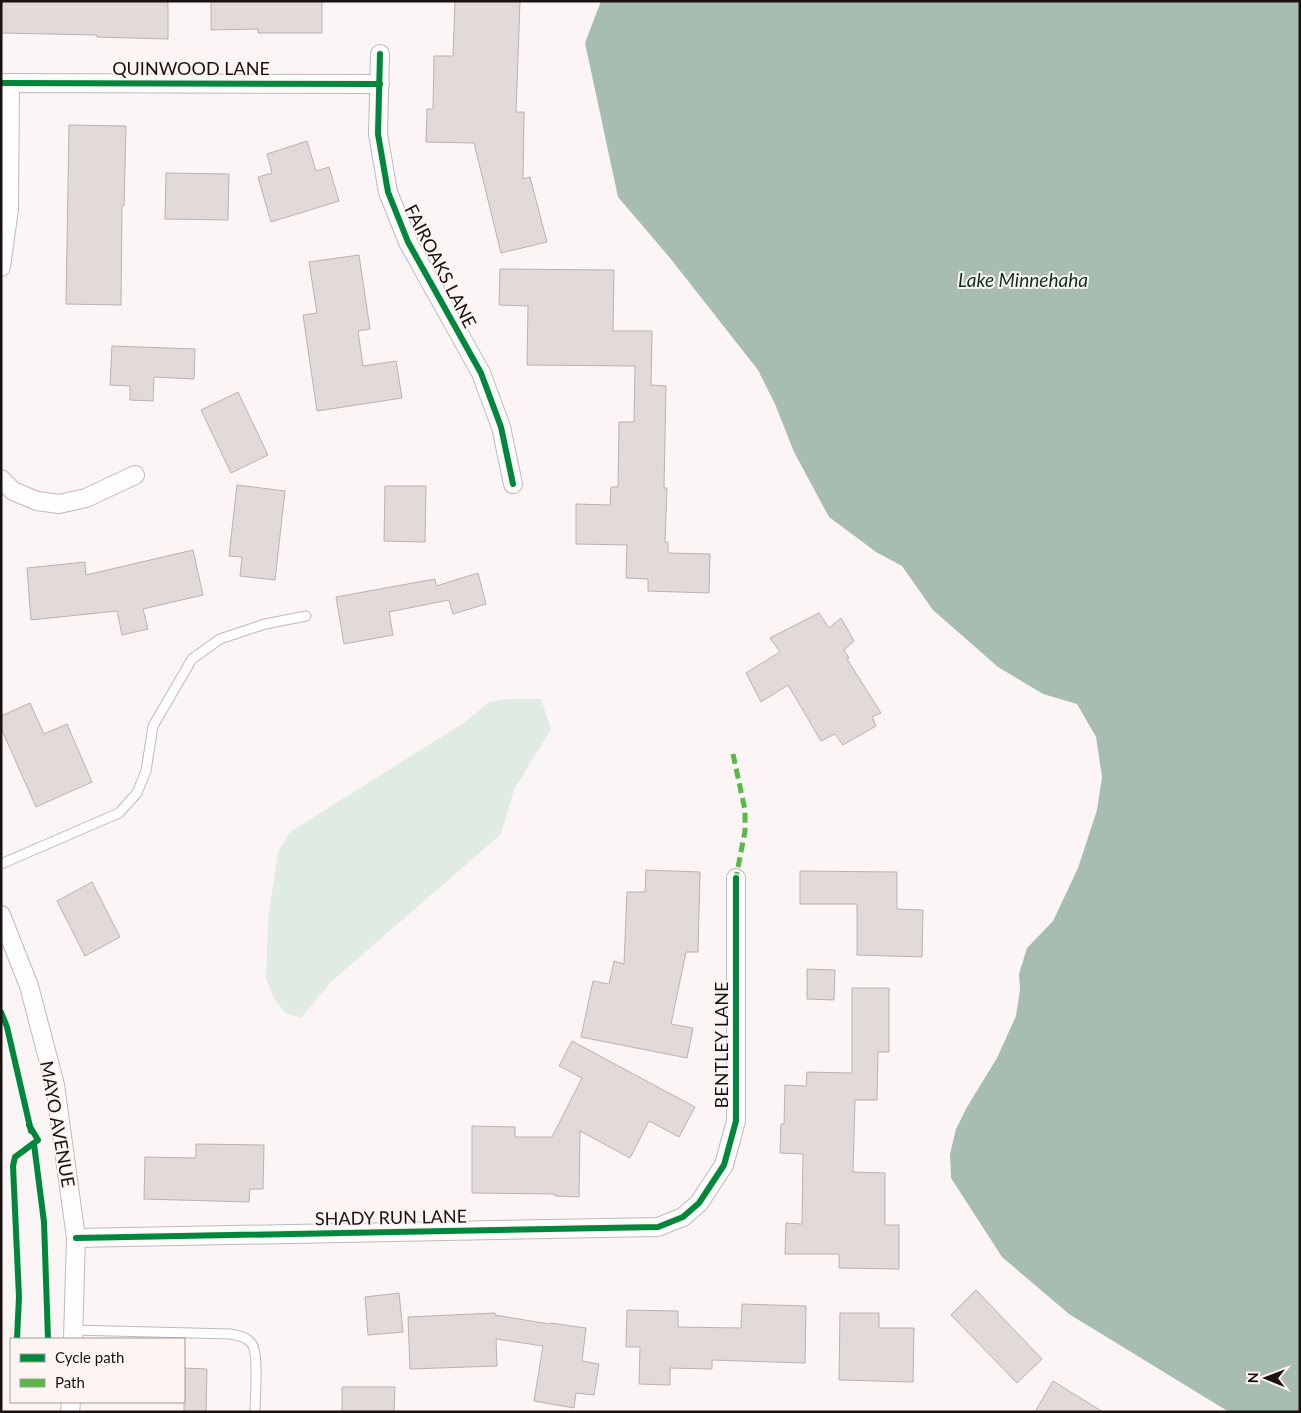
<svg xmlns="http://www.w3.org/2000/svg" width="1301" height="1413" viewBox="0 0 1301 1413" font-family="Lato,sans-serif">
	<style>
		.green { fill: #e0ebe3 }
		.water { fill: #a8bdb1 }
		.building { fill: #e1dad9; stroke: #b8b2b0 }
		.lines { fill: none; stroke-linecap: round; stroke-linejoin: round }
		.service-casing { stroke: #bfb9b7; stroke-width: 11 }
		.minor-casing { stroke: #bfb9b7; stroke-width: 20 }
		.service { stroke: #fefefe; stroke-width: 9 }
		.minor { stroke: #fefefe; stroke-width: 18 }
		.quiet { stroke: #58b947; stroke-width: 5; stroke-dasharray: 10 5; stroke-linecap: butt }
		.cycleway-casing { stroke: #fef4f2; stroke-width: 9 }
		.cycleway { stroke: #00873e; stroke-width: 6 }
		.labels { text-anchor: middle; dominant-baseline: central; stroke-width: 4; stroke-linejoin: round; paint-order: stroke }
		.street-label { font-size: 18px; fill: #191210; stroke: #fef4f2 }
		.water-label { font-size: 19px; font-style: italic; fill: #063322; stroke: #fef4f2 }
	</style>
	<rect width="100%" height="100%" fill="#fbf6f5"/>
	<polygon class="green" points="509,699 541,699 551,729 514,790 501,834 331,982 301,1018 285,1013 273,997 266,979 268,920 278,852 290,832 465,722 489,702"/>
	<polygon class="water" points="601,1 1300,1 1300,1412 1229,1412 1069,1314 1002,1257 951,1178 950,1154 956,1129 967,1107 997,1058 1016,1016 1020,990 1019,974 1027,948 1053,921 1078,868 1097,810 1102,777 1096,737 1077,704 1043,694 998,667 933,610 902,566 876,552 829,517 794,452 775,404 758,370 670,258 618,197 585,43"/>
	<g class="building">
		<polygon points="1,1 168,1 168,39 97,37 97,35 1,33"/>
		<polygon points="211,1 322,1 322,33 258,33 258,29 211,30"/>
		<polygon points="455,1 520,1 516,112 524,112 523,179 530,177 547,242 501,253 474,143 426,142 427,109 433,109 434,56 453,56"/>
		<polygon points="69,125 126,126 124,206 122,206 121,305 66,304"/>
		<polygon points="307,141 316,171 329,167 339,201 271,222 258,177 272,173 267,154"/>
		<polygon points="166,173 229,174 228,220 165,219"/>
		<polygon points="359,255 370,329 358,331 363,366 396,361 402,398 317,411 303,315 317,313 309,262"/>
		<polygon points="500,269 614,270 613,331 652,331 651,385 666,386 664,488 667,488 665,542 668,542 668,553 710,554 709,593 648,591 648,579 626,578 627,545 576,544 576,504 610,505 611,487 618,487 619,422 634,422 635,366 527,365 528,306 499,305"/>
		<polygon points="112,346 195,349 194,379 154,377 153,401 130,400 130,386 110,385"/>
		<polygon points="238,392 268,455 231,473 201,410"/>
		<polygon points="237,485 285,491 275,580 240,576 242,557 229,556"/>
		<polygon points="385,486 426,486 425,542 384,541"/>
		<polygon points="193,550 203,595 143,609 148,629 122,635 117,611 31,620 27,568 85,562 86,575"/>
		<polygon points="478,573 486,604 453,614 449,600 389,612 393,635 344,644 336,597 435,579 436,586"/>
		<polygon points="819,613 829,628 841,618 854,641 844,650 849,658 847,659 881,713 872,717 876,726 843,745 835,734 821,741 788,685 761,702 746,673 780,652 770,638"/>
		<polygon points="30,703 44,734 67,724 92,782 36,807 1,728 1,716"/>
		<polygon points="646,870 700,872 698,952 686,952 671,1024 693,1028 687,1058 581,1037 593,981 609,984 614,961 624,964 627,892 645,892"/>
		<polygon points="800,871 897,872 897,909 923,910 922,957 857,955 857,904 800,904"/>
		<polygon points="92,882 120,937 85,956 57,901"/>
		<polygon points="807,969 835,970 834,1000 807,999"/>
		<polygon points="852,988 889,988 889,1052 878,1052 877,1100 855,1100 853,1172 885,1173 885,1225 899,1225 899,1269 839,1268 839,1254 785,1254 786,1223 802,1224 803,1154 780,1153 781,1124 784,1124 785,1085 806,1086 807,1072 852,1073"/>
		<polygon points="572,1041 695,1107 679,1137 649,1121 630,1158 580,1131 579,1197 555,1196 555,1194 472,1193 472,1126 515,1127 515,1137 552,1137 582,1078 559,1066"/>
		<polygon points="196,1144 264,1145 263,1189 250,1189 249,1202 144,1199 145,1157 196,1158"/>
		<polygon points="976,1290 1042,1359 1017,1383 951,1315"/>
		<polygon points="399,1293 403,1332 368,1335 365,1297"/>
		<polygon points="742,1304 806,1306 805,1363 712,1360 712,1369 670,1368 670,1385 639,1384 640,1347 626,1347 627,1310 678,1311 678,1327 741,1328"/>
		<polygon points="495,1313 495,1315 549,1324 550,1323 586,1328 582,1361 599,1364 594,1395 576,1393 574,1408 534,1401 543,1346 496,1339 497,1366 410,1369 408,1317"/>
		<polygon points="840,1313 879,1313 879,1328 914,1328 913,1382 839,1380"/>
		<polygon points="184,1368 207,1369 206,1412 184,1412"/>
		<polygon points="1053,1381 1103,1412 1035,1412"/>
		<polygon points="342,1387 395,1387 394,1412 342,1412"/>
	</g>
	<g class="lines">
		<defs>
			<g id="service">
				<polyline points="1,864 119,813 137,793 146,771 153,726 192,659 220,639 265,624 306,616"/>
				<path d="M73 1330 230 1334C238 1335 247 1337 252 1344 259 1354 255 1398 255 1412"/>
			</g>
			<g id="minor">
				<polyline points="380,54 378,134 388,192 408,242 481,373 501,427 513,484"/>
				<polyline points="1,83 380,84"/>
				<polyline points="1,267 9,209 10,83"/>
				<polyline points="1,479 13,491 37,501 59,504 86,498 135,475"/>
				<polyline points="1,915 29,986 55,1085 76,1238 73,1339"/>
				<polyline points="76,1238 658,1227 683,1217 699,1203 724,1165 736,1121 736,878"/>
				<polyline points="70,1412 71,1402"/>
			</g>
		</defs>
		<use href="#service" class="service-casing"/>
		<use href="#minor" class="minor-casing"/>
		<use href="#service" class="service"/>
		<use href="#minor" class="minor"/>
		<polyline class="quiet" points="733,754 745,810 745,831 736,878"/>
		<defs>
			<g id="cycleway">
				<polyline points="380,54 378,134 388,192 408,242 481,373 501,427 513,484"/>
				<polyline points="1,83 380,84"/>
				<polyline points="1,1012 7,1027 31,1131"/>
				<polyline points="34,1144 44,1222 48,1339"/>
				<polyline points="76,1238 658,1227 683,1217 699,1203 724,1165 736,1121 736,878"/>
				<polyline points="17,1339 19,1297 13,1166 15,1157 38,1140 29,1125"/>
			</g>
		</defs>
		<use href="#cycleway" class="cycleway-casing"/>
		<use href="#cycleway" class="cycleway"/>
	</g>
	<g class="labels">
		<g class="street-label">
			<text x="191" y="68">QUINWOOD LANE</text>
			<text transform="translate(441 266) rotate(63)">FAIROAKS LANE</text>
			<text transform="translate(721 1045) rotate(-90)">BENTLEY LANE</text>
			<text transform="translate(58 1124) rotate(80)">MAYO AVENUE</text>
			<text transform="translate(391 1217) rotate(-1)">SHADY RUN LANE</text>
		</g>
		<g class="water-label">
			<text x="1023" y="279">Lake Minnehaha</text>
		</g>
	</g>
	<rect width="1301" height="1413" fill="none" stroke="#191210" stroke-width="5"/>
	<rect x="10" y="1338" width="175" height="65" fill="#fef4f2" stroke="#a29a98"/>
	<rect x="20" y="1354" width="25" height="8" fill="#00873e" stroke="#a29a98"/>
	<text x="55" y="1363" font-size="15" fill="#191210">Cycle path</text>
	<rect x="20" y="1379" width="25" height="8" fill="#58b947" stroke="#a29a98"/>
	<text x="55" y="1388" font-size="15" fill="#191210">Path</text>
	<g transform="translate(1266 1378) rotate(271)" stroke="#fef4f2" stroke-width="4" paint-order="stroke">
	<path d="M0-4L9 19L0 12L-9 19Z" fill="#191210"/>
	<text y="-8" font-size="14" font-weight="bold" text-anchor="middle" fill="#191210">N</text>
	</g>
</svg>
